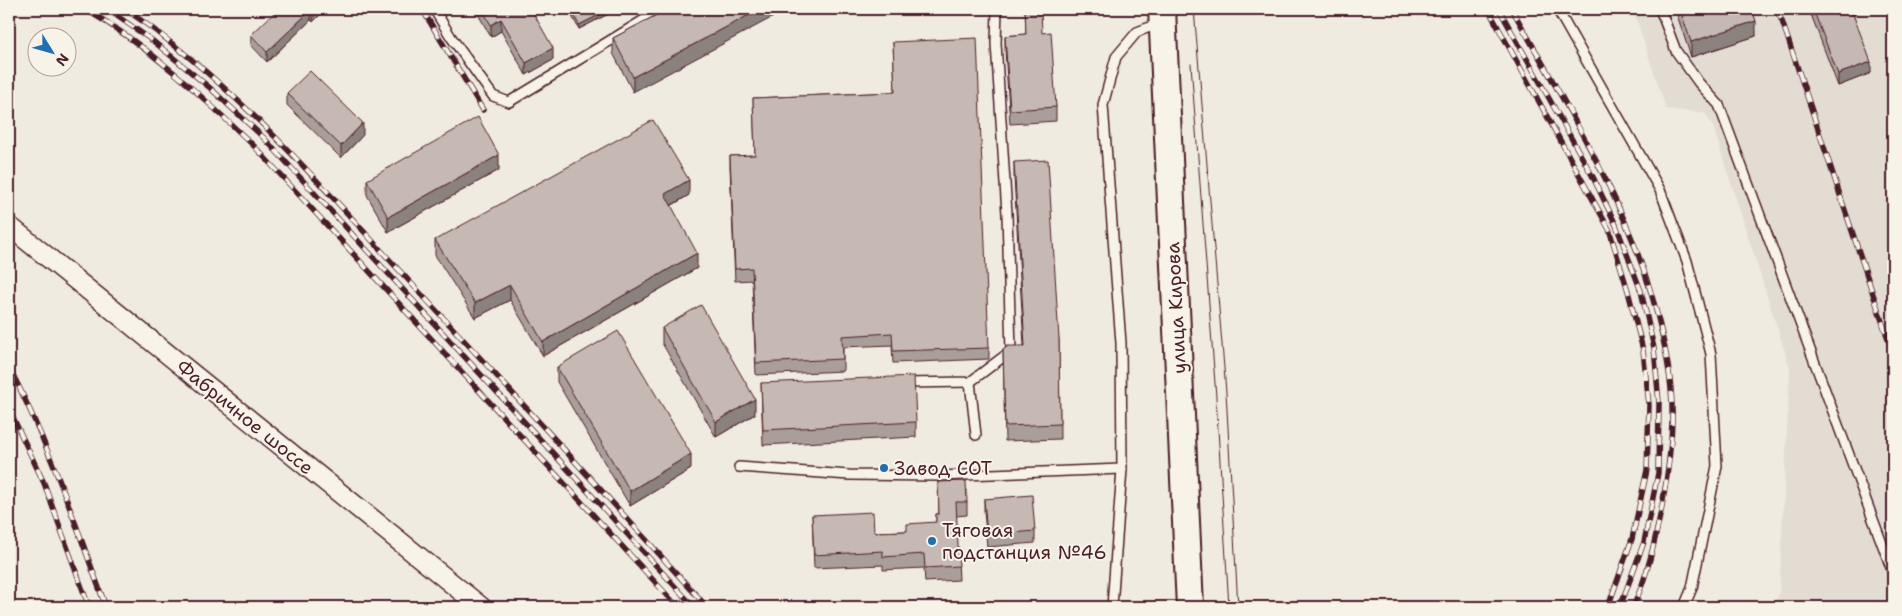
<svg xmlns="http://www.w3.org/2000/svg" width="1902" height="616" viewBox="0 0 1902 616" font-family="'Shantell Sans',sans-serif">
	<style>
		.built { fill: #e3dcd2 }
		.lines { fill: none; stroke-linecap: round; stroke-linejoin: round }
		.lane-casing { stroke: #4a1f2b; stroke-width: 12 }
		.street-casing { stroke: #4a1f2b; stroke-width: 22 }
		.secondary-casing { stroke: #4a1f2b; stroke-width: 30 }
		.lane { stroke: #f7f3e8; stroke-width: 9 }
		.street { stroke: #f7f3e8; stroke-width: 19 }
		.secondary { stroke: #f7f3e8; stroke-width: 26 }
		.tram { stroke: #4a1f2b; stroke-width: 1 }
		.rail-casing { stroke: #4a1f2b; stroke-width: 5.5 }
		.rail { stroke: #f7f3e8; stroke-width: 4; stroke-dasharray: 11; stroke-linecap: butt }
		.wall { fill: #aa9e9a; stroke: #4a1f2b }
		.shaded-wall { fill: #8b817d; stroke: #4a1f2b }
		.building { fill: #c6b8b3; stroke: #4a1f2b }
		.poi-dot { fill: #1f6fb2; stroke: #f7f3e8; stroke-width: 2 }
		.labels { text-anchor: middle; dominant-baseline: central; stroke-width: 4; stroke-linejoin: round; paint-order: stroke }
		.street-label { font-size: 19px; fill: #4a1f2b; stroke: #f7f3e8 }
		.poi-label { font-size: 19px; fill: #4a1f2b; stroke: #f7f3e8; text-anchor: start }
	</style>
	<rect width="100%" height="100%" fill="#f0ebe0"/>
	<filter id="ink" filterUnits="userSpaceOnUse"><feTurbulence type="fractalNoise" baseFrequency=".02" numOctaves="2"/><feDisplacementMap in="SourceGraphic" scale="10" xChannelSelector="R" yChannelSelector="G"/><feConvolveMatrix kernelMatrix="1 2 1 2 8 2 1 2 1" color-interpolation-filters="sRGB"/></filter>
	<g filter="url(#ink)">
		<polygon class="built" points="1633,9 1893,9 1893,607 1771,607 1779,595 1790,368 1713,127 1705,113 1666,109"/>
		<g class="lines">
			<defs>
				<g id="lane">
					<polyline points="434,9 451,37 493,96 509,102 662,9"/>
					<polyline points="1557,9 1660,190 1687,261 1711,354 1717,466 1692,588 1684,607"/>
					<polyline points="1660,9 1676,51 1699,83 1719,105 1893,573"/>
					<polyline points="970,382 976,435"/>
					<polyline points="904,383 970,382 1011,351 1007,214 996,43 997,9"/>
					<polyline points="739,467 849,475 939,476 1122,469"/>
					<polyline points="1112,607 1122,469 1121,343 1103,105 1116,57 1137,32 1160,23"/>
				</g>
				<polyline id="street" points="9,226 481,607"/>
				<polyline id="secondary" points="1162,9 1190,607"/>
			</defs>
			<use href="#lane" class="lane-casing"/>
			<use href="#street" class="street-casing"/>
			<use href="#secondary" class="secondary-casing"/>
			<use href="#lane" class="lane"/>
			<use href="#street" class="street"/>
			<use href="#secondary" class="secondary"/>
			<g class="tram">
				<polyline points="1194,9 1226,392 1238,607"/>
				<polyline points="1191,64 1216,397 1229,607"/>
			</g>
			<defs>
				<g id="rail">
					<path d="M85 9C149 46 202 96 255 147L678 607"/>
					<polyline points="107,9 153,41 209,87 264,138 694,607"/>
					<path d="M125 9C230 80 313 176 398 269 502 381 605 494 707 607"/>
					<polyline points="422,9 483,110"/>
					<polyline points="1488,9 1609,229 1628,291 1643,350 1649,405 1647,470 1632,539 1608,607"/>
					<polyline points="1499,9 1593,177 1616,225 1641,291 1654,348 1659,403 1658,473 1644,542 1620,607"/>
					<path d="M1512 9C1569 111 1633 211 1660 326 1666 351 1671 378 1672 404 1673 438 1668 473 1662 506 1655 540 1648 575 1633 607"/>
					<polyline points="1776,9 1782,21 1893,354"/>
					<path d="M9 367C49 444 76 526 106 607"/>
					<polyline points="9,409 44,483 89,607"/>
				</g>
			</defs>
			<use href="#rail" class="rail-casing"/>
			<use href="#rail" class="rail"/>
		</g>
		<g class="wall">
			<polygon points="293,9 326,9 313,22 311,20 267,62 251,45 251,35 289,13"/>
			<polygon points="475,9 531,9 553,60 526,75 501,31 491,37"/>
			<polygon points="568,9 618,9 579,29"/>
			<polygon points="668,9 633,92 613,53 613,38"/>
			<polygon points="1025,9 1042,33 1056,107 1056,121 1010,124 1005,50 1005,36 1026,34"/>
			<polygon points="1675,9 1752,9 1756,36 1691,57"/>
			<polygon points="1809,9 1856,9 1856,13 1853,14 1871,73 1838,86"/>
			<polygon points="893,42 989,348 989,359 893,363 892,345 843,347 843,371 756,375 752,280 735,281 730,167 730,156 755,155 753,98 895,92"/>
			<polygon points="287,93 363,135 341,158 287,105"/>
			<polygon points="1014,162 1059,339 1060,439 1005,441 1003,350 1024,346 1014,177"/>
			<polygon points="499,170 388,232 367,195 367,180"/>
			<polygon points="689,195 671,206 697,268 543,356 510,300 475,318 435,255 435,240"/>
			<polygon points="662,328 755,414 716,437 662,343"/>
			<polygon points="557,367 691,469 630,506 557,382"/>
			<polygon points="761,383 916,422 916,437 763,445"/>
			<polygon points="938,482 967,502 967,515 956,516 959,580 925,582 924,568 883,570 883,565 814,568 812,515 874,532 907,531 936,522 936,514 939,514"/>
			<polygon points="984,499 1035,531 1035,543 987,547 984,510"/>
		</g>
		<g class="shaded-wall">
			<polygon points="316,9 326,9 313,22 313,11"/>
			<polygon points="611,9 618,9 579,29 579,25"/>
			<polygon points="760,9 788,9 633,92 633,77"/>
			<polygon points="1849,9 1856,9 1856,13 1849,15"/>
			<polygon points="311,10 311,20 267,62 267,52"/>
			<polygon points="501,19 501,31 491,37 491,25"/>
			<polygon points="1756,21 1756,36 1691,57 1691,42"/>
			<polygon points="553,48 553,60 526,75 526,63"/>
			<polygon points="1871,62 1871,73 1838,86 1838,74"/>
			<polygon points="363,123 363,135 341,158 341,146"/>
			<polygon points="499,155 499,170 388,232 388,217"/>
			<polygon points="689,180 689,195 665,209 665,194"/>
			<polygon points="697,253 697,268 543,356 543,342"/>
			<polygon points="510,285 510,300 475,318 475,303"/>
			<polygon points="755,399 755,414 716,437 716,422"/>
			<polygon points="691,454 691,469 630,506 630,491"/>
		</g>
		<g class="building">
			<polygon points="278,9 285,9 289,13 293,9 316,9 313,11 311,10 267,52 251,35"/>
			<polygon points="482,9 531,9 553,48 526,63 501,19 491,25"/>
			<polygon points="571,9 611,9 579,25"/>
			<polygon points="668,9 760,9 633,77 613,38"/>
			<polygon points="1025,9 1041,9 1042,33 1051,32 1056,107 1010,110 1005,36 1026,34"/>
			<polygon points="1680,9 1752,9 1756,21 1691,42"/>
			<polygon points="1813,9 1851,9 1871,62 1838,74"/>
			<polygon points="977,38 989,348 893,351 892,333 842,336 843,359 756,363 752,268 735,269 730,156 755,155 753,98 895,92 893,42"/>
			<polygon points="310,71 363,123 341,146 287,93"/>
			<polygon points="478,117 499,155 388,217 367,180"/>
			<polygon points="653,120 689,180 665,194 697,253 543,342 510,285 475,303 435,240"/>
			<polygon points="1048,160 1059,339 1060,424 1005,426 1003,350 1008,346 1025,346 1014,162"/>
			<polygon points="701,305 755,399 716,422 662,328"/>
			<polygon points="618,331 691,454 630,491 557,367"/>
			<polygon points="914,376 916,422 763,430 761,383"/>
			<polygon points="966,481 967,502 956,502 959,566 925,568 924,554 883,557 883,551 814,555 812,515 873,512 874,532 907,531 907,524 936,522 936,514 939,514 938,482"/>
			<polygon points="1032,495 1035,531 987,535 984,499"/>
		</g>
	</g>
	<g class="poi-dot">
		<circle cx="884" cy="468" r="5"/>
		<circle cx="932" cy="541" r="5"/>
	</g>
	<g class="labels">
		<g class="street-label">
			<text transform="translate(1176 308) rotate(-93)">улица Кирова</text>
			<text transform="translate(245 417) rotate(39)">Фабричное шоссе</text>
		</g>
		<g class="poi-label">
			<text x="894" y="468">Завод СОТ</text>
			<text x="942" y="530">Тяговая<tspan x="942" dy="22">подстанция №46</tspan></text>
		</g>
	</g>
	<rect width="1902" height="616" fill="none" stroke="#f7f3e8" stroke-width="30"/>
	<rect x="15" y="15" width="1872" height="586" fill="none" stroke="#4a1f2b" stroke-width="2" filter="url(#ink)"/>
	<g transform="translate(52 52) rotate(127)"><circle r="24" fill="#f7f3e8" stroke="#b29e9c"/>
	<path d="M0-4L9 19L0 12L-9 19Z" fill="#1f6fb2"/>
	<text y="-8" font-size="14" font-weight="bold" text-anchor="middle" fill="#4a1f2b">N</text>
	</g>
</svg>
